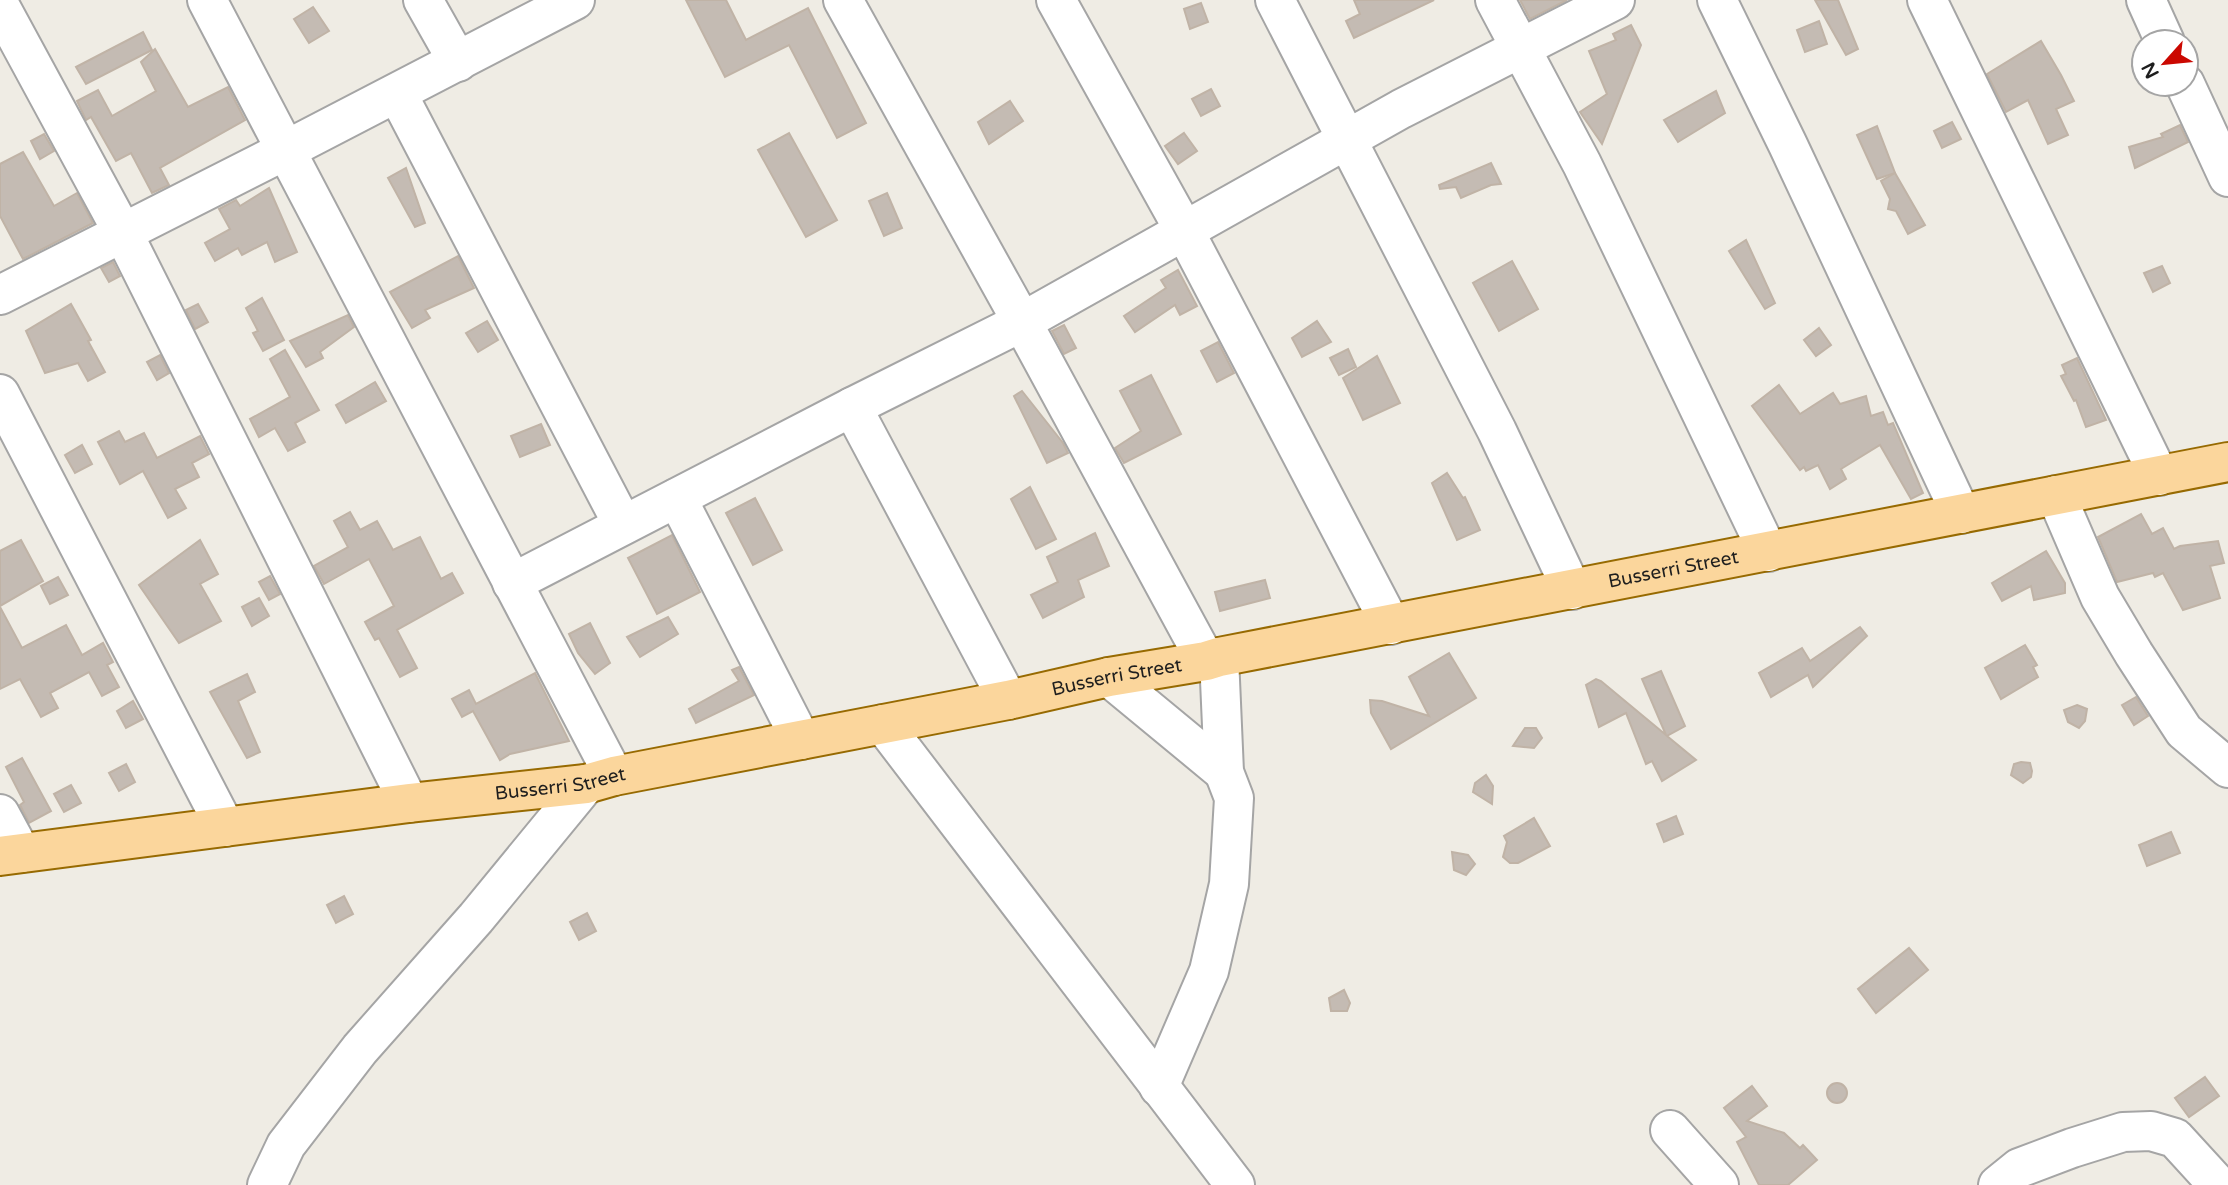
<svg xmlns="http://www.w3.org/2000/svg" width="2228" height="1185" viewBox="0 0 2228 1185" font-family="'Varela Round',sans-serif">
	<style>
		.building { fill: #c4bbb3; stroke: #c0b3a6; stroke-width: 2 }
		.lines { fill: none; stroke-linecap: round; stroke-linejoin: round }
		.minor-casing { stroke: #a5a5a5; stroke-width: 42 }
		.major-casing { stroke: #976a01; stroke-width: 42 }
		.minor { stroke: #fff; stroke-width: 38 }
		.major { stroke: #fbd69c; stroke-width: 38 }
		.labels { text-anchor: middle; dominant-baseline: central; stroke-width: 6; stroke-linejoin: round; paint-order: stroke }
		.street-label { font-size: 19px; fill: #1e1e1e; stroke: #fff }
	</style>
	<rect width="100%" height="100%" fill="#efece4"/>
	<g class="building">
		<polygon points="686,0 726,0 746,40 808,8 866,123 837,138 789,45 725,77"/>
		<polygon points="1354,0 1434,0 1354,38 1346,21 1360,14"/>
		<polygon points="1520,0 1567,0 1530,19"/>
		<polygon points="1815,0 1838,0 1858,49 1846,55"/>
		<polygon points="1201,3 1208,22 1190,29 1184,9"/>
		<polygon points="313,7 329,31 309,43 294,19"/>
		<polygon points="1819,21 1827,44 1805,52 1797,30"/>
		<polygon points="1631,25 1641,45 1602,144 1580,112 1607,94 1589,51 1616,40 1613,34"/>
		<polygon points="143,32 152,50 86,84 76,67"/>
		<polygon points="2041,41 2061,75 2074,101 2056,109 2068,135 2048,144 2028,100 2006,112 1987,74"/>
		<polygon points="155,49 188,107 228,87 245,120 160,168 169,185 152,193 131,153 116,161 91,117 86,120 77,101 98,90 112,116 156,91 141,62"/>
		<polygon points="1211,89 1220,106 1201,116 1192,99"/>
		<polygon points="1716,91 1725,113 1678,142 1664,120"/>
		<polygon points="1010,101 1023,121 989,144 978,122"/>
		<polygon points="1952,122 1961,139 1942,148 1934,131"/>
		<polygon points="2180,125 2188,142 2135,168 2129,147 2163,137 2161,134"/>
		<polygon points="1877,126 1895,173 1877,179 1857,135"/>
		<polygon points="789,133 837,220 806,237 758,150"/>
		<polygon points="1184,133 1197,151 1178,164 1165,146"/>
		<polygon points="44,134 54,151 40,159 31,141"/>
		<polygon points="23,152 54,206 77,193 93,223 23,259 0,216 0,164"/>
		<polygon points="1491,163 1501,184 1491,185 1461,198 1456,187 1440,189 1439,185"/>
		<polygon points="406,168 425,223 415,227 388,178"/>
		<polygon points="1895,173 1925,225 1908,234 1896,211 1888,209 1890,199 1881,181"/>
		<polygon points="269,188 297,252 275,262 267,242 242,255 238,248 215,261 205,243 230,229 219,209 236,200 240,206"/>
		<polygon points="887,193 902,228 884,236 869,201"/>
		<polygon points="1746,240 1775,303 1765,309 1729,251"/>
		<polygon points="458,256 474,288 425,310 430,318 412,328 390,292"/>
		<polygon points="1512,261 1538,309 1499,331 1473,283"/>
		<polygon points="113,262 120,276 109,282 101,268"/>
		<polygon points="2162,266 2170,283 2153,292 2144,273"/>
		<polygon points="1178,270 1197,306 1180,315 1175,305 1135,332 1124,316 1166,288 1161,280"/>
		<polygon points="262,298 284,340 263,351 253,333 258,331 246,308"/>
		<polygon points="71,304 91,340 88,341 105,372 88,381 78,363 45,373 26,331"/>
		<polygon points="198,304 208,322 195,329 186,310"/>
		<polygon points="348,315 354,327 320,352 323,358 306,367 290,341"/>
		<polygon points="487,321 498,340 478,352 466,333"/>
		<polygon points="1317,321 1331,342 1302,357 1292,338"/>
		<polygon points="1064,325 1076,348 1064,354 1052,331"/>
		<polygon points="1819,328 1831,345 1816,356 1804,340"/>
		<polygon points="1218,342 1234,373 1217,382 1201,351"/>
		<polygon points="1348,349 1356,367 1339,375 1330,358"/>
		<polygon points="285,350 319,410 295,423 305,442 288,451 275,428 259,437 250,419 290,397 270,359"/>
		<polygon points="160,355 169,373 157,380 147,362"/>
		<polygon points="1377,356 1400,403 1363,420 1343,378"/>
		<polygon points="2077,358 2106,420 2086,427 2076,400 2074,401 2061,376 2066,374 2062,365"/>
		<polygon points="1151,375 1181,434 1124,463 1115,448 1141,431 1120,391"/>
		<polygon points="375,382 386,401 346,423 336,405"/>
		<polygon points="1779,385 1800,414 1833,393 1840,404 1866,396 1871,416 1883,412 1888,425 1893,423 1923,493 1911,499 1880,445 1841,469 1846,479 1830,489 1818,465 1806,471 1804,467 1800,470 1752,406"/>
		<polygon points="1022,391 1063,443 1068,453 1047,463 1014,396"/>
		<polygon points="541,424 550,445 520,457 511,436"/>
		<polygon points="119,431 125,442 144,433 157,458 200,436 209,454 192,463 199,477 175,489 186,508 168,518 143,471 120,484 98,442"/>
		<polygon points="82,445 92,464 75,473 65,455"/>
		<polygon points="1447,473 1463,498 1465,497 1480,530 1457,540 1432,483"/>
		<polygon points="1030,487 1056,539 1036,549 1011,499"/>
		<polygon points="755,498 782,550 753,565 726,513"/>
		<polygon points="350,512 360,530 377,521 393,550 420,537 441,579 452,573 463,593 397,630 417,668 400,677 379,638 375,640 365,622 394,606 369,559 324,584 314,566 348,547 334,521"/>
		<polygon points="2141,514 2152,534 2163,528 2174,549 2180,546 2218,541 2224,563 2210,566 2220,598 2183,610 2163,573 2155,577 2153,573 2117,582 2098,537"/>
		<polygon points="1095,533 1109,566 1078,580 1084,597 1043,618 1031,595 1058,582 1047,557"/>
		<polygon points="672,535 700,592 657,614 628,558"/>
		<polygon points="21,540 43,581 0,606 0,551"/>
		<polygon points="200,540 218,574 200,584 221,621 179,643 139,585"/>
		<polygon points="2046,551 2065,583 2065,593 2034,600 2031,586 2002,601 1992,583"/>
		<polygon points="270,576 280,594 269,600 259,582"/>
		<polygon points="58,577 68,595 50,604 41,586"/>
		<polygon points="1265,580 1270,598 1220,611 1215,592"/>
		<polygon points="259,598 269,616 252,626 242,607"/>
		<polygon points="0,607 22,648 66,625 82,655 103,643 113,662 107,665 119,687 102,696 89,672 50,693 58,708 41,717 20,679 0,689"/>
		<polygon points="668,617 678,634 640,657 627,637"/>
		<polygon points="590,623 610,663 595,674 578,653 569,634"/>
		<polygon points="1860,627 1867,636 1813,687 1808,675 1771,697 1759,673 1802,648 1810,661"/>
		<polygon points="2025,645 2037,665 2033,667 2038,677 2001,699 1985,668"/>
		<polygon points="1449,653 1476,698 1391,749 1371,713 1370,700 1382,701 1429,716 1409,677"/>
		<polygon points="739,667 754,695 696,723 689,709 739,681 732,670"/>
		<polygon points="1661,671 1685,726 1667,736 1696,760 1662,781 1652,761 1646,764 1626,713 1599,727 1586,685 1596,679 1601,681 1666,735 1642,679"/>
		<polygon points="535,673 569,741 510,754 500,760 473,711 462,717 452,699 469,690 476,704"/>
		<polygon points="247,674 255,692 238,701 260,752 247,758 210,692"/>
		<polygon points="2136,697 2148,716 2134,725 2122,705"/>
		<polygon points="133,701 143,719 126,728 117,711"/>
		<polygon points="2077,705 2087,709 2085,721 2079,728 2068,722 2064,710"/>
		<polygon points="1525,728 1536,728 1542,738 1534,748 1513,746"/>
		<polygon points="22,758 51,811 29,823 20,805 24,802 6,767"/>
		<polygon points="2021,762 2030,763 2032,771 2031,777 2023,783 2011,775 2014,764"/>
		<polygon points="126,764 135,782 119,791 109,773"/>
		<polygon points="1486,775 1493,786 1492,804 1473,792 1475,783"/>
		<polygon points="71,785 81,803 64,812 54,794"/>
		<polygon points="1676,816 1683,834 1664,842 1657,824"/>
		<polygon points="1534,818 1550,846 1518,863 1510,863 1503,857 1507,842 1504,836"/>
		<polygon points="2171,832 2180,853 2147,866 2139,845"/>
		<polygon points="1452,852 1468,855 1475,864 1466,875 1454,870"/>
		<polygon points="344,896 353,914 336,923 327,905"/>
		<polygon points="587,913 596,931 579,940 570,922"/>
		<polygon points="1909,948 1928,970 1876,1013 1858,989"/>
		<polygon points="1344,990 1350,1003 1347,1011 1331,1011 1329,998"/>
		<polygon points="2205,1077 2219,1096 2189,1117 2175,1098"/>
		<circle cx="1837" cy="1093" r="10"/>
		<polygon points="1752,1086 1767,1106 1747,1121 1784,1133 1800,1148 1803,1145 1817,1160 1788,1185 1759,1185 1737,1142 1746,1137 1724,1108"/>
	</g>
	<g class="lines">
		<defs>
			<g id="minor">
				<polyline points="207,0 614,776"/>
				<polyline points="423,0 458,62"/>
				<polyline points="843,0 1022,322 1206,661"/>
				<polyline points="1056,0 1184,230 1391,625"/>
				<polyline points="1275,0 1497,431 1572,590"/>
				<polyline points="1495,0 1582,164 1768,552"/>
				<polyline points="1717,0 1788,145 1961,514"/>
				<polyline points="1927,0 2159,476"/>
				<polyline points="2146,0 2165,42"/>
				<polyline points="0,6 123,233 409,803"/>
				<polyline points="2185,84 2228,177"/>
				<polyline points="397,93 623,525"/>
				<polyline points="0,295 286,150 575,0"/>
				<polyline points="0,394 225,827"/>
				<polyline points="852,407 1008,700"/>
				<polyline points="2056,495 2100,597 2134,654 2184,731 2228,768"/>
				<polyline points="677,498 801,740"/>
				<polyline points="512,583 852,407 1022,322 1401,109 1615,0"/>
				<polyline points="1109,677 1224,772"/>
				<polyline points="883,724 1235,1185"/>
				<polyline points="0,814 21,853"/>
				<polyline points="1159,1087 1209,971 1229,884 1234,798 1224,772 1219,657"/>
				<polyline points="1670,1130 1719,1185"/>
				<polyline points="267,1185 286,1145 360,1049 476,918 586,784"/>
				<polyline points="1998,1185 2019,1168 2072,1148 2123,1132 2151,1131 2175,1138 2218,1185"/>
			</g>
			<g id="major">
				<path id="s1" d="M0 856 409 803 586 784 614 776 1008 700 1109 677 1206 661 1219 657 2228 462"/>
			</g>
		</defs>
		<use href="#minor" class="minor-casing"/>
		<use href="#major" class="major-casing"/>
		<use href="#minor" class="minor"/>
		<use href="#major" class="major"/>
	</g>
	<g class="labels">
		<g class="street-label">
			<text stroke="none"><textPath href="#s1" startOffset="1699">Busserri Street</textPath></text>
			<text stroke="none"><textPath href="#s1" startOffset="1132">Busserri Street</textPath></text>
			<text stroke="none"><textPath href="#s1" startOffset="565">Busserri Street</textPath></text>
		</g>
	</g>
	<g transform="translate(2165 63) rotate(243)"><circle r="33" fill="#ffffff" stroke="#a5a5a5" stroke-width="2"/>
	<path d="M0-5L12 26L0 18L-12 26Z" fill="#cb0801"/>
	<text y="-10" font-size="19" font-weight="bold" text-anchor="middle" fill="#1e1e1e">N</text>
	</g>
</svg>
